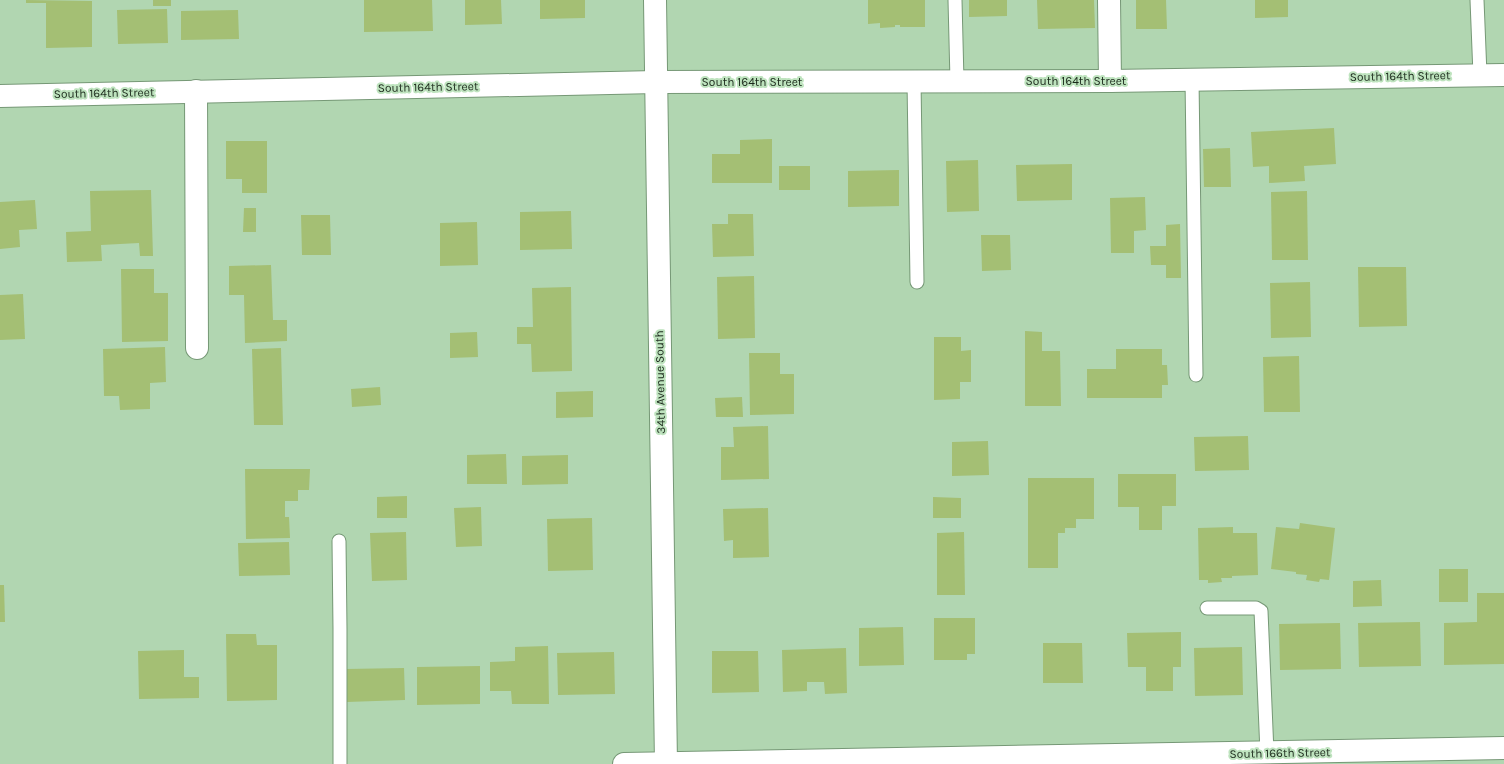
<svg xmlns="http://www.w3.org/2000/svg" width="1504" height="764" viewBox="0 0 1504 764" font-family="Karla,sans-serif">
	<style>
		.building { fill: #a4bf74 }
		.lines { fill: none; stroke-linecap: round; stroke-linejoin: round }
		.service-casing { stroke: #769876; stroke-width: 15 }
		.minor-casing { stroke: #769876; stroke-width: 24 }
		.service { stroke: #fff; stroke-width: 13 }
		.minor { stroke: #fff; stroke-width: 22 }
		.labels { text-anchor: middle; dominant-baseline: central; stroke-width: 4; stroke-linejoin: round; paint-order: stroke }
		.street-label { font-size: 12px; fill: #1b291b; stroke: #bee3be }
	</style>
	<rect width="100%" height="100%" fill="#b1d6b1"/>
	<g class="building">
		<polygon points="26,0 92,1 92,47 46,48 46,3 26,3"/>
		<rect x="153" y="0" width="18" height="6"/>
		<polygon points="364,0 432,0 433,31 364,32"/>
		<polygon points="465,0 501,0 502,24 465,25"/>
		<polygon points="540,0 585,0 585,18 540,19"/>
		<polygon points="868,0 925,0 925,27 900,27 900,25 895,25 895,27 880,28 880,23 868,24"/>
		<polygon points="969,0 1007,0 1007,16 969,17"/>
		<polygon points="1037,0 1094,0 1095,28 1038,29"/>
		<polygon points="1136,0 1166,0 1167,29 1136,29"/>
		<polygon points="1255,0 1288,0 1288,17 1255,18"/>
		<polygon points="167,9 168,43 118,44 117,10"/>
		<polygon points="238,10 239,39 181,40 181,11"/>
		<polygon points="1334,128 1336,164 1304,166 1305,181 1269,183 1269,166 1253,167 1251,132"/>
		<polygon points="772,139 772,183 712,183 712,154 740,154 740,140"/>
		<polygon points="226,141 267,141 267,193 242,193 242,179 226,179"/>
		<polygon points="1230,148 1231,187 1204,187 1203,149"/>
		<polygon points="978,160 979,211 947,212 946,161"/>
		<polygon points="1072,164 1072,200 1017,201 1016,165"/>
		<rect x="779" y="166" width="31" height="24"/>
		<polygon points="899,170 899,206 848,207 848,171"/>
		<polygon points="151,190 153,256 140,256 139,243 101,245 102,261 67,262 66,232 91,231 90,191"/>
		<polygon points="1307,191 1308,260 1272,260 1271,192"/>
		<polygon points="1145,197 1146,230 1134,231 1134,253 1111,253 1110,198"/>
		<polygon points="35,200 37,229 19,230 20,247 0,249 0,202"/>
		<polygon points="244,208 256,208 256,232 243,232"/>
		<polygon points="571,211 572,249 520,250 520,212"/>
		<polygon points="728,214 753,214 754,256 713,257 712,224 728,224"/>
		<polygon points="301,215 330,215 331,255 302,255"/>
		<polygon points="477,222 478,265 440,266 440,223"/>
		<polygon points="1180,224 1181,278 1166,278 1166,265 1151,265 1150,246 1166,246 1166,225"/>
		<polygon points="981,235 1010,235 1011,270 982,271"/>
		<polygon points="271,265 273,320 287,320 287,341 245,343 244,295 229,295 229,266"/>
		<polygon points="1358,267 1406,267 1407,326 1359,327"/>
		<polygon points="121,269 154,269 154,293 168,293 168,341 122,342"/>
		<polygon points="754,276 755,338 718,339 717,277"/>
		<polygon points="1310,282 1311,337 1271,338 1270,283"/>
		<polygon points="571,287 572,371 532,372 531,344 517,344 517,327 533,327 532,288"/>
		<polygon points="23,294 25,339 0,340 0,295"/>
		<polygon points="1025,331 1042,332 1042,351 1060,351 1061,406 1025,406"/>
		<polygon points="477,332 478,357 450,358 450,333"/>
		<polygon points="934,337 961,337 961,351 971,350 971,382 960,382 960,399 934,400"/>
		<polygon points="165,347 166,382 150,383 150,409 120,410 119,396 104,396 103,349"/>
		<polygon points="281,348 283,425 254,425 252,349"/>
		<polygon points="1116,349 1162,349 1162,365 1167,365 1168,385 1162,385 1162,398 1087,398 1087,369 1116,369"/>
		<polygon points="749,353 780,353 780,374 794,374 794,414 750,415"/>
		<polygon points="1299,356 1300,412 1264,412 1263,357"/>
		<polygon points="380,387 381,405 352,407 351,389"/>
		<polygon points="593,391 593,417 556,418 556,392"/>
		<polygon points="742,397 743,417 716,417 715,398"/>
		<polygon points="768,426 769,479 721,480 721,447 734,447 733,427"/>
		<polygon points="1248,436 1249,470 1195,471 1194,437"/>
		<polygon points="988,441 989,475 952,476 952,442"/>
		<polygon points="506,454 507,484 467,484 467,455"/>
		<polygon points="568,455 568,484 522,485 522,456"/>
		<polygon points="245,469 310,469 309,490 298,490 298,501 285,501 285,517 289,517 290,538 246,539"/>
		<polygon points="1118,474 1176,474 1176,506 1162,506 1162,530 1139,530 1139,507 1118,507"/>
		<polygon points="1028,478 1094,478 1094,519 1076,519 1076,528 1065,528 1065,533 1058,533 1058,568 1028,568"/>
		<polygon points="407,496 407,518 377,518 377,497"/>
		<polygon points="933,497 961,498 961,518 933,518"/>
		<polygon points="481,507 482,546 456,547 454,508"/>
		<polygon points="768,508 769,557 733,558 733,540 724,541 723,509"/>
		<polygon points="592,518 593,570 548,571 547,519"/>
		<polygon points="1300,523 1335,528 1329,580 1320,579 1319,582 1306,580 1307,575 1296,574 1296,572 1271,569 1276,527 1299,529"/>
		<polygon points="1233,527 1233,533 1257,533 1258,575 1232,576 1232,578 1221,578 1222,582 1208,583 1208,580 1199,580 1198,528"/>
		<polygon points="406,532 407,580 372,581 370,533"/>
		<polygon points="964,532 965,595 937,595 937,533"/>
		<polygon points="289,542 290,575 239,576 238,543"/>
		<rect x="1439" y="569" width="29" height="33"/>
		<polygon points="1381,580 1382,606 1353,607 1353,581"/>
		<polygon points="0,585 4,585 5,622 0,622"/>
		<polygon points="1477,593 1504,593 1504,664 1444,665 1444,623 1477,622"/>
		<polygon points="934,618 975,618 975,654 967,654 967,660 934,660"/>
		<polygon points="1420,622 1421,666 1359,667 1358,623"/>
		<polygon points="1340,623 1341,669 1280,670 1279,624"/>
		<polygon points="903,627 904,665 859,666 859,628"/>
		<polygon points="1181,632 1181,667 1173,667 1173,691 1146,691 1146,667 1128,667 1127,633"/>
		<polygon points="226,634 256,634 257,645 277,645 277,700 227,701"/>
		<polygon points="1043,643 1082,643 1083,683 1043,683"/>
		<polygon points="548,646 549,704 512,704 511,691 490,691 490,662 515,661 515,647"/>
		<polygon points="1242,647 1243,695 1195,696 1194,648"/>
		<polygon points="846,648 847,693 825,694 824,682 807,682 807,691 783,692 782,650"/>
		<polygon points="184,650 184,677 199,677 199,698 139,699 138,651"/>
		<polygon points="712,651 758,651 759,692 712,693"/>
		<polygon points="614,652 615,694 558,695 557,653"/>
		<polygon points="480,666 480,704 417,705 417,667"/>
		<polygon points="404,668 405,700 347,702 346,669"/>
	</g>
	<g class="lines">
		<defs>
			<g id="service">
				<polyline points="955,0 957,81"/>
				<polyline points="1477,0 1480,75"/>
				<polyline points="1192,79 1196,375"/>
				<polyline points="914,81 917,282"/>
				<polyline points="339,541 340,629 340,764"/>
				<polyline points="1207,608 1256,608 1261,611 1267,753"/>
			</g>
			<g id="minor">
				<polyline points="655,0 666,764"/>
				<polyline points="1109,0 1110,81"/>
				<polyline points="196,91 197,348"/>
				<polyline points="0,96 656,82 1110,81 1504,75"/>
				<polyline points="624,764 1504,748"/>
			</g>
		</defs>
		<use href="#service" class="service-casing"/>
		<use href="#minor" class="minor-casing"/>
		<use href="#service" class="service"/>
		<use href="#minor" class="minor"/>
	</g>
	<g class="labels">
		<g class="street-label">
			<text transform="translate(1400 76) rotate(-1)">South 164th Street</text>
			<text x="1076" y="81">South 164th Street</text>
			<text x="752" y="82">South 164th Street</text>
			<text transform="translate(428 87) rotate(-1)">South 164th Street</text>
			<text transform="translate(104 93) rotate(-1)">South 164th Street</text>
			<text transform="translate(660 382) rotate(-91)">34th Avenue South</text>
			<text transform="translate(1280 753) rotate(-1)">South 166th Street</text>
		</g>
	</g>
</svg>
